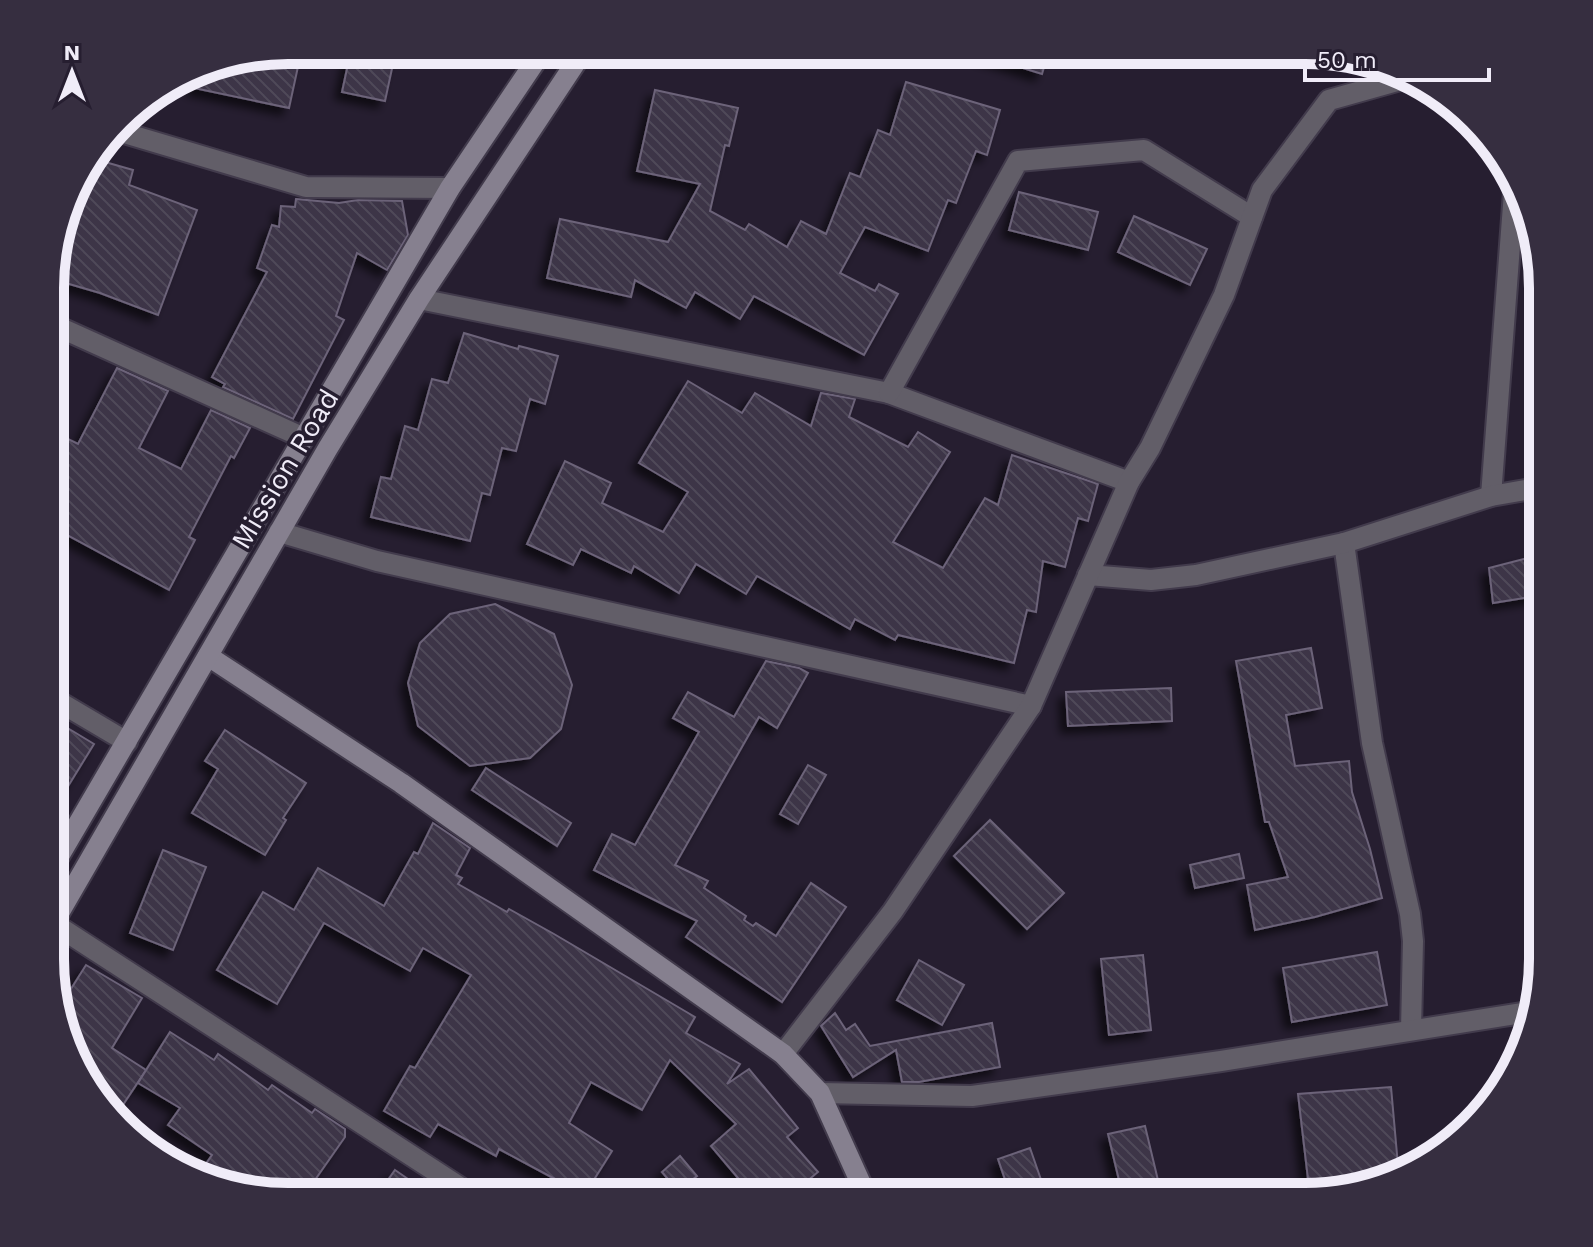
<svg xmlns="http://www.w3.org/2000/svg" width="1593" height="1247" viewBox="0 0 1593 1247" font-family="'Work Sans',sans-serif">
	<style>
		.building { fill: url(#building-back-hatch); stroke: #6c6379; stroke-width: 2; filter: url(#shadow) }
		.lines { fill: none; stroke-linecap: round; stroke-linejoin: round }
		.street-casing { stroke: #423b4c; stroke-width: 24 }
		.secondary-casing { stroke: #423b4c; stroke-width: 24 }
		.street { stroke: #625e68; stroke-width: 20 }
		.secondary { stroke: #86808f; stroke-width: 20 }
		.labels { text-anchor: middle; dominant-baseline: central; stroke-width: 7; stroke-linejoin: round; paint-order: stroke }
		.street-label { font-size: 28px; fill: #f0ecf8; stroke: #261e30 }
		.rim { fill: none; stroke: #f0ecf8; stroke-width: 10 }
	</style>
	<defs>
		<pattern id="building-back-hatch" width="6" height="6" patternUnits="userSpaceOnUse" patternTransform="scale(2)"><rect width="6" height="6" fill="#3c3447"/><path d="M-1 5l2 2M0 0l6 6M5-1l2 2" fill="none" stroke="#4f4859"/></pattern>
		<filter id="shadow"><feDropShadow dx="-7" dy="7" stdDeviation="4" flood-color="#0009"/></filter>
	</defs>
	<rect width="100%" height="100%" fill="#261e30"/>
	<g class="building">
		<polygon points="351,50 396,50 385,101 342,92"/>
		<polygon points="981,50 1049,50 1042,74 981,55"/>
		<polygon points="261,54 299,62 289,108 194,88 198,70 211,63"/>
		<polygon points="906,82 1000,110 987,155 976,151 956,203 948,200 928,251 865,227 840,273 875,291 879,284 898,294 864,355 754,296 740,319 695,292 686,308 635,280 631,297 547,278 560,219 668,242 700,184 637,171 655,90 738,108 729,146 725,145 710,211 745,230 749,224 787,247 801,221 826,234 850,173 860,177 878,130 890,135"/>
		<polygon points="91,158 133,170 129,185 197,210 158,315 100,293 52,279 52,256 82,169"/>
		<polygon points="1019,192 1098,212 1088,250 1009,230"/>
		<polygon points="296,199 339,203 358,200 402,201 408,235 387,270 357,253 336,316 344,320 293,419 223,387 225,384 212,377 267,272 257,268 272,225 279,227 281,206 295,207"/>
		<polygon points="1134,216 1207,249 1190,285 1118,252"/>
		<polygon points="464,333 518,349 519,346 558,356 545,404 530,399 516,451 502,448 490,495 482,493 470,541 371,517 381,477 391,479 405,426 418,430 432,379 448,383"/>
		<polygon points="117,368 168,391 139,448 181,469 211,410 250,428 234,458 231,456 189,537 195,540 169,590 52,527 52,431 78,444"/>
		<polygon points="688,381 742,413 755,393 811,426 821,393 855,399 849,417 908,447 918,432 950,452 893,542 943,568 985,498 998,505 1012,455 1098,484 1088,521 1078,518 1065,567 1043,561 1036,612 1027,610 1014,663 898,635 895,640 855,619 850,629 757,576 746,594 696,564 679,593 634,566 631,573 581,549 573,565 527,544 565,461 611,483 602,503 663,532 688,492 639,463"/>
		<polygon points="1543,554 1543,595 1493,603 1489,568"/>
		<polygon points="495,604 554,634 572,685 561,729 530,758 470,766 418,726 408,683 420,643 450,614"/>
		<polygon points="1311,648 1322,708 1286,715 1295,766 1349,761 1352,792 1370,849 1382,898 1315,917 1255,930 1247,885 1288,877 1269,822 1265,822 1236,661"/>
		<polygon points="766,661 799,668 808,673 777,728 759,717 675,865 708,881 704,888 746,916 744,920 753,926 756,923 776,936 811,883 846,907 782,1002 686,937 697,921 594,870 612,834 635,845 699,732 673,718 688,692 734,717"/>
		<polygon points="1171,688 1172,721 1068,726 1066,692"/>
		<polygon points="51,718 94,744 51,814"/>
		<polygon points="225,730 306,783 283,818 286,820 265,855 192,813 218,769 205,761"/>
		<polygon points="808,765 826,775 798,824 780,814"/>
		<polygon points="486,768 571,823 557,846 472,790"/>
		<polygon points="990,820 1064,893 1027,929 954,856"/>
		<polygon points="433,823 470,848 456,875 462,878 458,884 507,912 509,909 554,934 695,1017 686,1033 740,1064 727,1084 749,1069 798,1128 787,1137 818,1172 788,1197 754,1197 711,1146 736,1124 670,1060 642,1110 591,1082 569,1123 612,1151 583,1197 544,1197 555,1179 499,1149 496,1156 438,1124 430,1137 384,1111 410,1066 415,1068 471,975 423,948 410,971 324,923 277,1004 217,970 263,892 294,910 318,868 384,906 414,852 418,854"/>
		<polygon points="163,850 206,867 173,950 130,933"/>
		<polygon points="1239,854 1244,878 1195,888 1190,865"/>
		<polygon points="1377,952 1387,1005 1292,1022 1283,968"/>
		<polygon points="1143,955 1151,1030 1109,1035 1101,959"/>
		<polygon points="919,960 964,985 942,1025 897,1000"/>
		<polygon points="86,965 142,998 112,1048 146,1070 115,1117 75,1065 59,1008"/>
		<polygon points="835,1013 846,1030 855,1024 870,1046 992,1023 1000,1067 919,1082 902,1082 896,1050 853,1077 821,1026"/>
		<polygon points="170,1032 214,1060 218,1054 268,1090 272,1085 312,1113 315,1109 345,1129 345,1137 303,1197 273,1197 196,1178 212,1155 168,1125 180,1108 138,1083"/>
		<polygon points="1391,1087 1399,1177 1310,1196 1298,1094"/>
		<polygon points="1145,1126 1162,1197 1123,1197 1108,1134"/>
		<polygon points="1030,1148 1047,1197 1011,1197 998,1159"/>
		<polygon points="680,1156 697,1176 678,1191 662,1172"/>
		<polygon points="395,1170 434,1197 376,1197"/>
	</g>
	<g class="lines">
		<defs>
			<g id="street">
				<polyline points="114,130 306,187 450,188"/>
				<polyline points="419,299 889,393 1129,482"/>
				<polyline points="52,324 302,437"/>
				<polyline points="889,393 1018,161 1144,150 1252,217"/>
				<polyline points="1491,496 1515,179"/>
				<polyline points="279,532 377,561 1031,706"/>
				<polyline points="1344,543 1372,743 1410,914 1413,941 1411,1030"/>
				<polyline points="1088,575 1151,580 1196,575 1344,543 1491,496 1543,487"/>
				<polyline points="51,697 127,742"/>
				<polyline points="53,923 475,1197"/>
				<polyline points="783,1054 893,911 1031,706 1129,482 1150,448 1224,295 1262,190 1329,100 1411,77"/>
				<polyline points="820,1093 972,1096 1221,1061 1534,1011"/>
			</g>
			<g id="secondary">
				<polyline points="208,656 401,783 783,1054 820,1093 867,1197"/>
				<polyline points="51,870 450,188 543,50"/>
				<polyline points="51,927 328,448 419,299 584,50"/>
			</g>
		</defs>
		<use href="#street" class="street-casing"/>
		<use href="#secondary" class="secondary-casing"/>
		<use href="#street" class="street"/>
		<use href="#secondary" class="secondary"/>
	</g>
	<g class="labels">
		<g class="street-label">
			<text transform="translate(285 469) rotate(-59)">Mission Road</text>
		</g>
	</g>
	<path d="M0 0H1593V1247H0ZM288 64H1305A224 224 0 0 1 1529 288V959A224 224 0 0 1 1305 1183H288A224 224 0 0 1 64 959V288A224 224 0 0 1 288 64Z" fill="#362e40" fill-rule="evenodd"/>
	<path class="rim" d="M288 64H1305A224 224 0 0 1 1529 288V959A224 224 0 0 1 1305 1183H288A224 224 0 0 1 64 959V288A224 224 0 0 1 288 64Z"/>
	<g transform="translate(72 72)" stroke="#261e30" stroke-width="6" paint-order="stroke">
	<path d="M0-6L14 30L0 20L-14 30Z" fill="#f0ecf8"/>
	<text y="-12" font-size="22" font-weight="bold" text-anchor="middle" fill="#f0ecf8">N</text>
	</g>
	<path d="M1305 68v12h184v-12" fill="none" stroke="#f0ecf8" stroke-width="4"/>
	<text x="1317" y="68" font-size="24" fill="#f0ecf8" stroke="#261e30" stroke-width="6" paint-order="stroke">50 m</text>
</svg>
